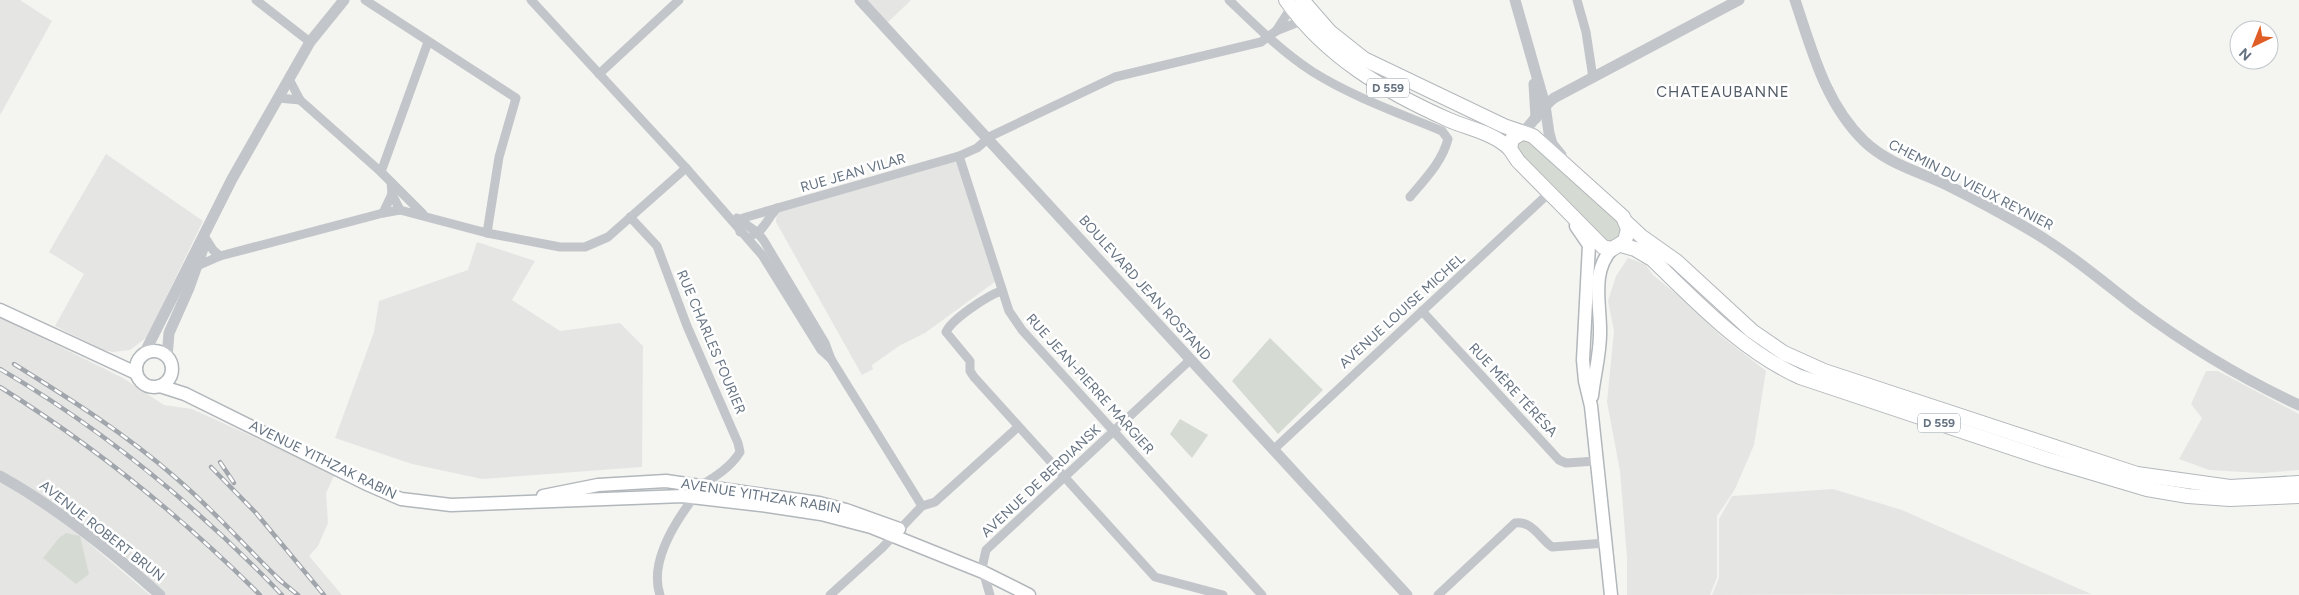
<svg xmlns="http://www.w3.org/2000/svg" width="2299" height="595" viewBox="0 0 2299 595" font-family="Figtree,sans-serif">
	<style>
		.built { fill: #e5e6e4 }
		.green { fill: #d5dbd2 }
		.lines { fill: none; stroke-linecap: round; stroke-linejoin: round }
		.secondary-casing { stroke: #b2b7bb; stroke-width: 15 }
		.primary-casing { stroke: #b3b7bb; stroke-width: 16 }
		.minor { stroke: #c2c5c9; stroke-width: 9 }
		.tertiary { stroke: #c2c5c9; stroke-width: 11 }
		.secondary { stroke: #fff; stroke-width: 12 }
		.primary { stroke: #fff; stroke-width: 14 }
		.rail-casing { stroke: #a1a6ac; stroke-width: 4.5 }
		.rail { stroke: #fff; stroke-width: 2.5; stroke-dasharray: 8; stroke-linecap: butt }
		.labels { text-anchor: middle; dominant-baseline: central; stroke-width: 5; stroke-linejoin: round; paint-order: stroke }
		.shield { fill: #fff; stroke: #929ca7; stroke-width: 1 }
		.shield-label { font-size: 12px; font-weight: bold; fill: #647281 }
		.street-label { font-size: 14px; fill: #647281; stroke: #fff }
		.neighbourhood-label { font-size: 15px; letter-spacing: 1px; fill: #525c67; stroke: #fff }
	</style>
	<rect width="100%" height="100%" fill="#f4f5f1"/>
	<g class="built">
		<polygon points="0,0 20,0 52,21 0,115"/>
		<polygon points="860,0 911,0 884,26"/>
		<polygon points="106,154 203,221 147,337 130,350 113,352 103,350 55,326 84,274 49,252"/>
		<polygon points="959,156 996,281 925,333 899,346 872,365 873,369 862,375 776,222 777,208"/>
		<polygon points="477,242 535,261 512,300 560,331 620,323 643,346 642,467 482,479 412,464 335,438 374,332 379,301 468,270"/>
		<polygon points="1628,258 1645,264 1653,275 1686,302 1722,337 1766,371 1754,445 1735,489 1717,516 1717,577 1710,595 1627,595 1627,558 1620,471 1607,402 1614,331 1608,301 1616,276"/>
		<polygon points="0,317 123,378 164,405 192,409 335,474 326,493 328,523 318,546 309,556 342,595 166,595 94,532 53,503 0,472"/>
		<polygon points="2206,371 2218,371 2299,414 2299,470 2262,473 2209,470 2179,459 2202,418 2191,404"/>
		<polygon points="0,480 15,486 77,533 150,595 0,595"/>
		<polygon points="1833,489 1902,510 2091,594 1712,595 1719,578 1719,519 1732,496"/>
	</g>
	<g class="green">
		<polygon points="1522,133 1628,229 1612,249 1511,144"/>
		<polygon points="1270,338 1323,390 1278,434 1232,381"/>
		<polygon points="1180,419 1208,435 1192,458 1170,434"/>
		<polygon points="66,533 80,536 89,574 76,584 43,558 59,538"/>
	</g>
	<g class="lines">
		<defs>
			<g id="secondary">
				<polyline points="1576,226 1589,245 1583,360 1585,381 1591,406 1611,595"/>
				<polyline points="0,310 136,373"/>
				<circle cx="154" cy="369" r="18"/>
				<polyline points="160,386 185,394 369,485 401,499 451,505 683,496 768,506 821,514 871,527 983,572 1029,595"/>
				<path d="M1592 396C1594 376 1600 355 1600 334 1601 306 1590 272 1612 249"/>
				<polyline points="543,496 598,485 666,481 819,503 846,510 899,529"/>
			</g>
			<g id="primary">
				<path d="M1286 0C1326 57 1386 92 1449 120 1470 129 1494 133 1510 149"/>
				<polyline points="1302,0 1330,32 1364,59 1504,126 1533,136 1623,217 1628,229 1625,241 1612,249 1603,247 1518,161 1510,149 1512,139 1522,133"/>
				<polyline points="1627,223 1642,237 1676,261 1752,331 1784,353 1824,371 2137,474 2230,487 2299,483"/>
				<path d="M1621 245 1635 249 1652 259C1698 303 1741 350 1800 377L2046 459 2147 489 2188 496 2230 499 2299 496"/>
			</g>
		</defs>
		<use href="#secondary" class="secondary-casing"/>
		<use href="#primary" class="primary-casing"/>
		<g class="minor">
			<polyline points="256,0 310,42"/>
			<polyline points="365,0 516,98 499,157 487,233"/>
			<polyline points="531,0 686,168 762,255 821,350 831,359"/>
			<path d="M1229 0C1256 26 1282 52 1313 72 1353 97 1399 113 1442 131L1448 139C1442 162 1425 179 1410 197"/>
			<polyline points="1577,0 1586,32 1593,78"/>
			<polyline points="1276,31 1301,21"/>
			<polyline points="599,74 679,0"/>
			<polyline points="289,79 300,100 381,172 423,214"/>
			<polyline points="278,98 300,100"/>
			<polyline points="959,156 1009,311 1022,330 1262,595"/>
			<polyline points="381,172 428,42"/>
			<polyline points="391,182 392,194 400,210"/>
			<polyline points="383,213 392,194"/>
			<path d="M630 217 657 246 687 326 738 443 740 452C731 467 715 477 700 486"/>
			<polyline points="737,218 758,233 764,241 825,343 831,359 922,506"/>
			<polyline points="740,232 739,225 743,218 959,156 977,148 991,136 1115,77 1261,42 1276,31 1291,8"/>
			<path d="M753 235C763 232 769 216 777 208"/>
			<polyline points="206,239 213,250 220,256"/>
			<polyline points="195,267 220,256 383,213 400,210 487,233 560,247 585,247 608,237 686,168"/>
			<path d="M1001 291C987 296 952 319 946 332L970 361V371L974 377 1155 577 1223 595"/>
			<polyline points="1422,311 1559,460 1566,463 1596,461"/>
			<polyline points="1273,450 1549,193"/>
			<polyline points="922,506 935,502 1018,427"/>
			<path d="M660 595C649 563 675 522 694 497V493"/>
			<polyline points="830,595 882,548 922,506"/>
			<polyline points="990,595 982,568 986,550 1190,360"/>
			<path d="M1438 595 1515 523C1531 520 1540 538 1552 547L1606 543"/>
		</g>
		<g class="tertiary">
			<polyline points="860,0 1407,595"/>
			<polyline points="1515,0 1545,105 1549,133 1552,144 1561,155"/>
			<path d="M1795 0C1812 50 1825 103 1864 141 1888 164 1918 171 1947 185 1975 199 2003 214 2030 230 2069 253 2102 281 2137 308 2188 346 2241 378 2299 405"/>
			<polyline points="1534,84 1536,118"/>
			<path d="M1522 133C1534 122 1541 108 1554 98L1739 0"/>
			<polyline points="144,354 232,179 310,42 344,0"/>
			<polyline points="167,357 169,333 189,288 205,243"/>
			<path d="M0 476C58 508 111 551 160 595"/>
		</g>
		<use href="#secondary" class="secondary"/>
		<use href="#primary" class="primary"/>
		<defs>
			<g id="rail">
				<path d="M14 364C70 399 126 434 176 478 214 510 246 548 282 582"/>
				<path d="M0 369C104 430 199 508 282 595"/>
				<path d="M0 387C94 446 181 516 260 595"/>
				<polyline points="220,462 234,483"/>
				<polyline points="211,467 256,513 324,595"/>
				<polyline points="277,578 298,595"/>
			</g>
		</defs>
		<use href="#rail" class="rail-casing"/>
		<use href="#rail" class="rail"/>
	</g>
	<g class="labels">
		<g class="shield">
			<rect x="1367" y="78.5" width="42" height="19" rx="4"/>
			<rect x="1918" y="413.5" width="42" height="19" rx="4"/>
		</g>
		<g class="shield-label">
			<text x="1388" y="88">D 559</text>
			<text x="1939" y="423">D 559</text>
		</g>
		<g class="street-label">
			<text transform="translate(853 173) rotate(-16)">RUE JEAN VILAR</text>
			<text transform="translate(1971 185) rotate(27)">CHEMIN DU VIEUX REYNIER</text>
			<text transform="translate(1145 288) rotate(48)">BOULEVARD JEAN ROSTAND</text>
			<text transform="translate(1402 311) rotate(-42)">AVENUE LOUISE MICHEL</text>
			<text transform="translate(711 342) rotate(67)">RUE CHARLES FOURIER</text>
			<text transform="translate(1090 384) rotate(48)">RUE JEAN-PIERRE MARGIER</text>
			<text transform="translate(1513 390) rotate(47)">RUE MÈRE TÉRÉSA</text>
			<text transform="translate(323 460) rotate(26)">AVENUE YITHZAK RABIN</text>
			<text transform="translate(1041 481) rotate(-43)">AVENUE DE BERDIANSK</text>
			<text transform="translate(761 496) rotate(9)">AVENUE YITHZAK RABIN</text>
			<text transform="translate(102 531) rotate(38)">AVENUE ROBERT BRUN</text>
		</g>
		<g class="neighbourhood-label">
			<text x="1723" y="92">CHATEAUBANNE</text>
		</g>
	</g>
	<g transform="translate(2254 45) rotate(223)"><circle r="24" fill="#ffffff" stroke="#c1c7cd"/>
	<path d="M0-4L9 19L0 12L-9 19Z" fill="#e05d25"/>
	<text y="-8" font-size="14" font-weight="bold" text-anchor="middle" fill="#647281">N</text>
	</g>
</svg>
